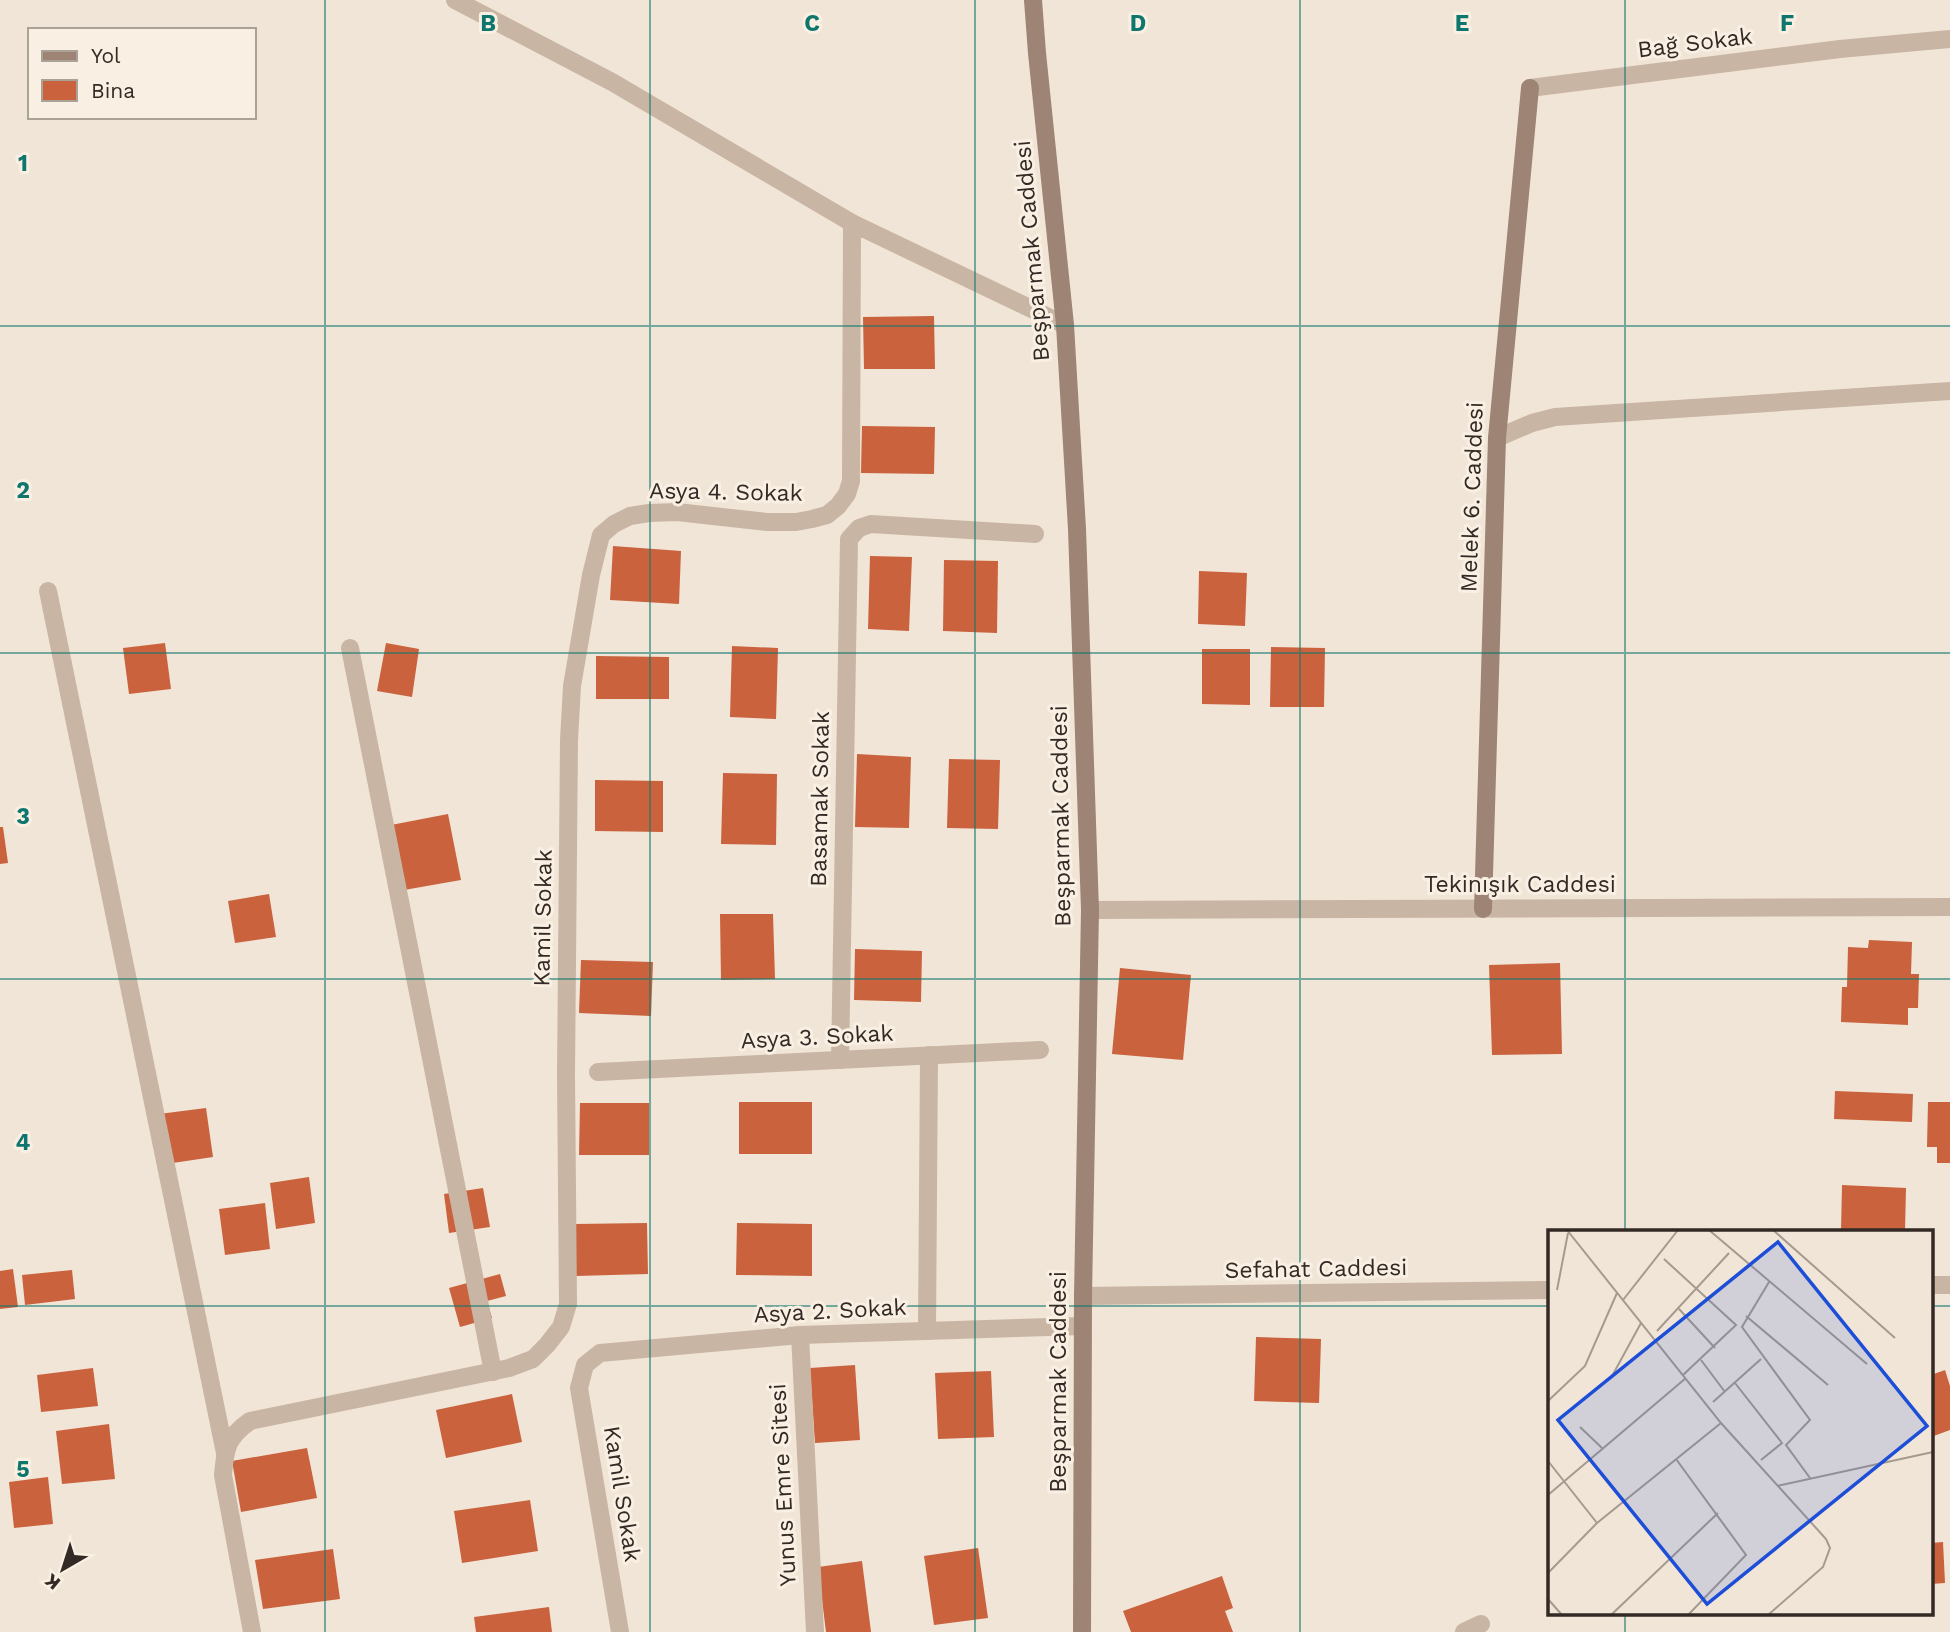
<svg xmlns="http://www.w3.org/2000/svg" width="1950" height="1632" viewBox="0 0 1950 1632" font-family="'Work Sans',sans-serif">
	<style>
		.building { fill: #c9623d }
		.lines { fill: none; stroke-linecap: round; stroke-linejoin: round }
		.lane { stroke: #c9b5a3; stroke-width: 18 }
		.street { stroke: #c9b5a3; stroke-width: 18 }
		.secondary { stroke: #9d8474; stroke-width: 18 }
		.grid { fill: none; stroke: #0f766e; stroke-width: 2; stroke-opacity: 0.55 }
		.labels { text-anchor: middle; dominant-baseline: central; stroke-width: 6; stroke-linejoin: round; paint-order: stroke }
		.street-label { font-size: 23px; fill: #342a25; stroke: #f9f0e3 }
		.inset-road { fill: none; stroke: #a59a90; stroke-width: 2 }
		.view { fill: #1d4ed8; fill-opacity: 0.15; stroke: #1d4ed8; stroke-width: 3.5 }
		.inset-edge { fill: none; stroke: #342a25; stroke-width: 3.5 }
		.grid-label { font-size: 23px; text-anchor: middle; font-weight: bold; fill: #0f766e; stroke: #f9f0e3; stroke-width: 6; stroke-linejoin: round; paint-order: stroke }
	</style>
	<rect width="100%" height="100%" fill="#f1e5d7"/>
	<g class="building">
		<polygon points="934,316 935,369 864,369 863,317"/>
		<polygon points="862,426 935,427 934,474 861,473"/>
		<polygon points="613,546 681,551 679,604 610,600"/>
		<polygon points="870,556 912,557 909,631 868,629"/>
		<polygon points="944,560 998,561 997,633 943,631"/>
		<polygon points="1199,571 1247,573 1245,626 1198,624"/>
		<polygon points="165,643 171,689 129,694 123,648"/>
		<polygon points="386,643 419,649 412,697 377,691"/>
		<polygon points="732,646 778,648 776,719 730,717"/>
		<polygon points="1271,647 1325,648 1324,707 1270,707"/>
		<polygon points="1202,649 1250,649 1250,705 1202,704"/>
		<polygon points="596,656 669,657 669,699 596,699"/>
		<polygon points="857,754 911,757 909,828 855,827"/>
		<polygon points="949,759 1000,760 998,829 947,828"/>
		<polygon points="723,773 777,774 776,845 721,844"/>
		<polygon points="595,780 663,781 663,832 595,831"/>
		<polygon points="448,814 461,880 404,890 391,825"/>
		<polygon points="0,827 3,827 8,863 0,864"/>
		<polygon points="269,894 276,937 235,943 228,901"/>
		<polygon points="720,914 773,914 775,979 721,980"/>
		<polygon points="1869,940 1912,942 1911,974 1919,974 1918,1008 1908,1008 1908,1025 1841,1022 1842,987 1847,987 1848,947 1868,948"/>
		<polygon points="855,949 922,951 921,1002 854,1000"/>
		<polygon points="581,960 653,962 651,1016 579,1013"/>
		<polygon points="1560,963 1562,1054 1492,1055 1489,965"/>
		<polygon points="1120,968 1191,975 1183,1060 1112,1054"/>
		<polygon points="1835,1091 1913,1094 1912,1122 1834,1119"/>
		<rect x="739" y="1102" width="73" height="52"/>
		<polygon points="1928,1102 1950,1102 1950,1163 1937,1163 1937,1147 1927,1147"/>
		<polygon points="580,1103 649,1103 649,1155 579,1155"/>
		<polygon points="206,1108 213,1157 166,1164 159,1114"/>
		<polygon points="309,1177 315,1223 276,1229 270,1183"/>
		<polygon points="1842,1185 1906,1188 1905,1231 1841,1231"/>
		<polygon points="483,1188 490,1227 449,1233 444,1194"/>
		<polygon points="265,1203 270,1249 225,1255 219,1209"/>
		<polygon points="647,1223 648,1274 576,1276 575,1224"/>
		<polygon points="737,1223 812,1224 812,1276 736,1275"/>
		<polygon points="13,1269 18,1307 0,1309 0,1271"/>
		<polygon points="72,1270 75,1299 25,1305 22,1275"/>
		<polygon points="500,1274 506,1296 487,1301 492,1318 460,1327 449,1288"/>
		<polygon points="1256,1337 1321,1339 1319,1403 1254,1401"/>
		<polygon points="855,1365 860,1440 815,1443 810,1368"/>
		<polygon points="93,1368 98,1406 41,1412 37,1375"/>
		<polygon points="1945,1370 1950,1386 1950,1430 1931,1437 1931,1375"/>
		<polygon points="991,1371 994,1437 938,1439 935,1373"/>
		<polygon points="512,1394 522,1442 446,1458 436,1410"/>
		<polygon points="109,1424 115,1479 62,1484 56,1431"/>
		<polygon points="307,1448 317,1498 241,1512 232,1461"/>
		<polygon points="48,1477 53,1524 14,1528 9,1482"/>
		<polygon points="530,1500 538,1551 462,1563 454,1511"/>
		<polygon points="1943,1542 1945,1583 1931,1584 1931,1543"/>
		<polygon points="978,1548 988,1618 934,1625 924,1556"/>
		<polygon points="333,1549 340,1599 263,1609 255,1560"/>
		<polygon points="862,1561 871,1632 826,1632 818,1567"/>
		<polygon points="1222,1576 1233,1608 1225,1611 1233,1632 1131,1632 1123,1611"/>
		<polygon points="549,1607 552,1632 476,1632 474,1617"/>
	</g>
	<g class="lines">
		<g class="lane">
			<polyline points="455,0 612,82 852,223"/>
			<polyline points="1497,438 1532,423 1555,417 1950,391"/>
			<polyline points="48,591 225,1453"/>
			<polyline points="350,648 493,1372"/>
			<polyline points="1464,1632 1481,1624"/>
		</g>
		<g class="street">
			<polyline points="1530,88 1840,49 1950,39"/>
			<polyline points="1090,910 1950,907"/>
			<polyline points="840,1060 849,539 859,528 871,524 1035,534"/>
			<polyline points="598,1072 1040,1050"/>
			<polyline points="1931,1285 1950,1285"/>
			<polyline points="1083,1296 1549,1290"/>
			<polyline points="927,1331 929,1055"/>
			<polyline points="800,1335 815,1632"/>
			<path d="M252 1632 223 1475C225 1449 227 1437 250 1421L509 1368 533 1359 547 1345 561 1327 568 1304 566 1074 569 740 572 686 591 575 601 535 614 524 630 516 649 513 677 512 767 522H796L812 519 827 515 838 506 847 494 851 481 852 223 1065 325"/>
			<polyline points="620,1632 579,1388 585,1365 600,1353 800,1335 1082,1326"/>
		</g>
		<g class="secondary">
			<polyline points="1033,0 1037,53 1065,325 1077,529 1090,910 1083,1296 1082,1632"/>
			<polyline points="1483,909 1497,438 1530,88"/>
		</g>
	</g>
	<path class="grid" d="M325 0V1632M650 0V1632M975 0V1632M1300 0V1632M1625 0V1231M0 326H1950M0 653H1950M0 979H1950M0 1306H1549M1931 1306H1950M1625 1613V1632"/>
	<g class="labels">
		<g class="street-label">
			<text transform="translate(1695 43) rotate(-7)">Bağ Sokak</text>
			<text transform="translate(1032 251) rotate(-95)">Beşparmak Caddesi</text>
			<text transform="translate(726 492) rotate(1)">Asya 4. Sokak</text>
			<text transform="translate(1472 497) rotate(-88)">Melek 6. Caddesi</text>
			<text transform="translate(820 799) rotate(-89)">Basamak Sokak</text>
			<text transform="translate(1061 816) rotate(-91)">Beşparmak Caddesi</text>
			<text x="1520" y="884">Tekinışık Caddesi</text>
			<text transform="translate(543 918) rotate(-89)">Kamil Sokak</text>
			<text transform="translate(817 1037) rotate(-3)">Asya 3. Sokak</text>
			<text transform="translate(1316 1269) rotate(-1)">Sefahat Caddesi</text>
			<text transform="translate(830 1311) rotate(-3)">Asya 2. Sokak</text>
			<text transform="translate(1058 1382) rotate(-90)">Beşparmak Caddesi</text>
			<text transform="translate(783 1485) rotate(-93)">Yunus Emre Sitesi</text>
			<text transform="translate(622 1494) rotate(81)">Kamil Sokak</text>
		</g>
	</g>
	<g transform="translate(1548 1230)">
		<rect width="385" height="385" fill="#f1e5d7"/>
		<path class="inset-road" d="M19 0 173 193 278 309 282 318 275 337 220 385M161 0 319 134M225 0 347 108M116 29 188 95 135 145M221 52 194 97 262 190 238 215 262 248M9 60 20 3M75 70 130 0M131 79 167 118M198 86 280 155M109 101 181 23M153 130 177 162M63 148 93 93M187 153 234 213 213 230M0 171 37 136 69 63M165 172 213 129M32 197 54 218M128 229 198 325 140 385M0 231 49 293M229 256 385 222M0 265 138 148M0 343 49 293 173 193M0 369 14 385M63 385 170 283"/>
		<path class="view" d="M230 12 379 196 159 374 10 190Z"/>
		<rect width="385" height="385" class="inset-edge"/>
	</g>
	<g class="grid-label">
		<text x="488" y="31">B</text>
		<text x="812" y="31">C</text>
		<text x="1138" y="31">D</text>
		<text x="1462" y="31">E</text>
		<text x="1787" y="31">F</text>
		<text x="23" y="171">1</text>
		<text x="23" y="498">2</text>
		<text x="23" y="824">3</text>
		<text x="23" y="1150">4</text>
		<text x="23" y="1477">5</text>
	</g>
	<rect x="28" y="28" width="228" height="91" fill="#f9f0e3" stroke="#aaa197" stroke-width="2"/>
	<rect x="42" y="51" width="35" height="10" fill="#9d8474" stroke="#aaa197" stroke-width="2"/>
	<text x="91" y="63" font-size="21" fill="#342a25">Yol</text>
	<rect x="42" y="80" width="35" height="21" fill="#c9623d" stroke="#aaa197" stroke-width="2"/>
	<text x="91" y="98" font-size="21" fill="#342a25">Bina</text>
	<g transform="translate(63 1569) rotate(219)" stroke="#f9f0e3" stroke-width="5" paint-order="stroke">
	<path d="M0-5L12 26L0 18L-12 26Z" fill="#342a25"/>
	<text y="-10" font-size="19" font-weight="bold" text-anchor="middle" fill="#342a25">K</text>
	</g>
</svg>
